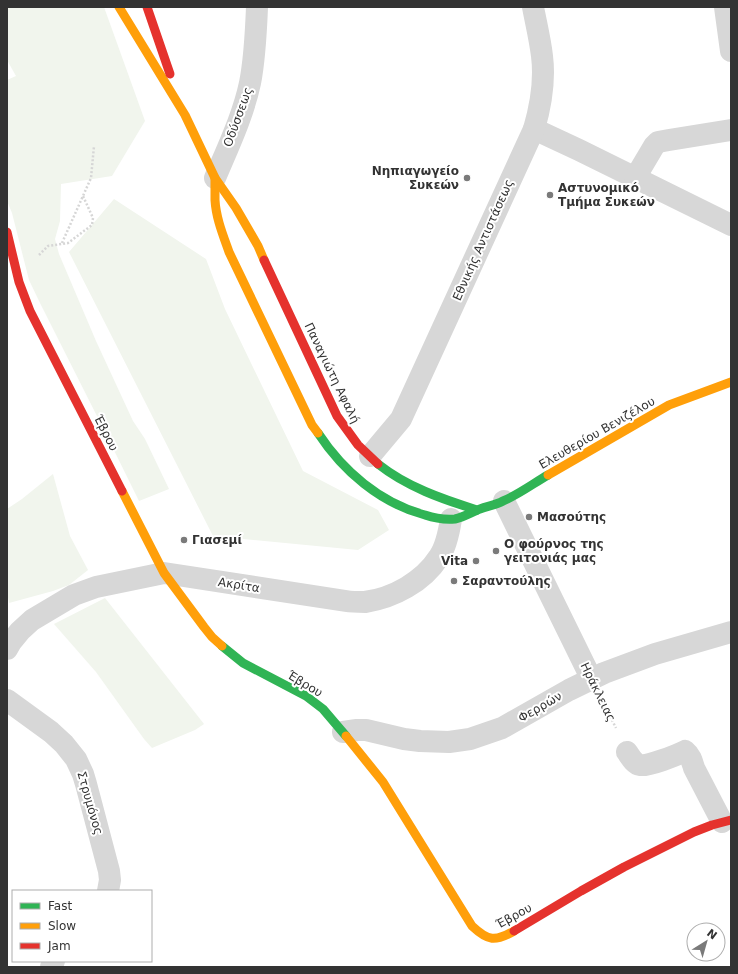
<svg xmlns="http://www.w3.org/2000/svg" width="738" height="974" viewBox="0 0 738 974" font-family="'DejaVu Sans',sans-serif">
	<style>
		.green { fill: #f1f5ed }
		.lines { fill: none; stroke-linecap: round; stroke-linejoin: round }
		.path { stroke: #d6d6d6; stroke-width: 2.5; stroke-dasharray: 2 2; stroke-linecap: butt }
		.street { stroke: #d7d7d7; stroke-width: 22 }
		.fast { stroke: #30b455; stroke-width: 9 }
		.slow { stroke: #ff9f0a; stroke-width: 9 }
		.jam { stroke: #e5322d; stroke-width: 9 }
		.poi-dot { fill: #7a7a7a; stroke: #fff; stroke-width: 1.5 }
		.labels { text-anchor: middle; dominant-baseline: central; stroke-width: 4; stroke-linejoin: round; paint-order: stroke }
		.street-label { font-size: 12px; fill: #333; stroke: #fff }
		.poi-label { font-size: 12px; font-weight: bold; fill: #333; stroke: #fff; text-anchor: start }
	</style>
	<rect width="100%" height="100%" fill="#fff"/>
	<g class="green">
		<polygon points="7,7 104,7 145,121 112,176 61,184 60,221 55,239 59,254 96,341 133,421 145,439 169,489 139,501 103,428 40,303 29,280 12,213 7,201 7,80 16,76 7,60"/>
		<polygon points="114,199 206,259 225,309 303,471 378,510 389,530 358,550 213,536 69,252"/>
		<polygon points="53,474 70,536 88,570 69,585 53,591 9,603 7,591 7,509 22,499"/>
		<polygon points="105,598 204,724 195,730 152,748 144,739 96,672 54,624"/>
	</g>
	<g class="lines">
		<g class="path">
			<polyline points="62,243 91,178 94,146"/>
			<polyline points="39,255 48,246 68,243 92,225 93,218 83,196"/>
			<polyline points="603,702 616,728"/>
		</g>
		<g class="street">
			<polyline points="725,7 731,51"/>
			<polyline points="534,129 579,150 731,225"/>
			<path d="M215 178C228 147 243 116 250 83 255 58 256 32 257 7"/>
			<polyline points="635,178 654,146 658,142 669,140 731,130"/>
			<path d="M370 456 401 419 534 129C541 105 545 80 542 56 540 39 536 23 533 7"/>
			<polyline points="504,501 591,678"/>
			<path d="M7 649 11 642 20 631 32 620 74 595 96 587 164 573 346 601C352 602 359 602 365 602 393 598 423 582 439 557 446 547 449 532 451 519"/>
			<polyline points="7,700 51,732 64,744 76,759 83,774 86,784 109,871 110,880 108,891"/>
			<polyline points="343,732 357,730 366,730 404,739 420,741 449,742 470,739 502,728 569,690 604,673 655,654 731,632"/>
			<path d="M627 752C630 756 634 764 640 765 647 767 677 755 685 751 691 756 692 761 694 768L722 822"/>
			<polyline points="51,967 54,961"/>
		</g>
		<g class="fast">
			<path d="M318 433C343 471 380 503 425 515 434 518 444 520 455 519 464 517 472 512 480 509 488 506 496 505 503 501 518 495 534 483 548 475"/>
			<path d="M378 464C407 487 442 499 477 510"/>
			<polyline points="222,646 243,663 306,696 323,709 346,736"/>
		</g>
		<g class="slow">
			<polyline points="119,7 185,115 215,178 236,208 258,246 264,260"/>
			<path d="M215 178C215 185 215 193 215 200 216 218 223 235 229 252L312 425 318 433"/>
			<polyline points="548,475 669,405 731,382"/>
			<polyline points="122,491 164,573 204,627 212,637 222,646"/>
			<path d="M346 736 383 782 472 926C488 941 495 942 514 931"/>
		</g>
		<g class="jam">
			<polyline points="147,7 170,74"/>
			<polyline points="7,232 19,282 30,311 122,491"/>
			<polyline points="264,260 337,416 358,445 378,464"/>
			<polyline points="514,931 581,891 624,867 694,832 712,825 731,820"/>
		</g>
	</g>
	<g class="poi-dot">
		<circle cx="467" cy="178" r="4"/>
		<circle cx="550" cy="195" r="4"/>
		<circle cx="529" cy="517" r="4"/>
		<circle cx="184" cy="540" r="4"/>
		<circle cx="496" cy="551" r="4"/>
		<circle cx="476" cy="561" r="4"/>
		<circle cx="454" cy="581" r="4"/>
	</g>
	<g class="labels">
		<g class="street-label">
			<text transform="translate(238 117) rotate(-70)">Οδύσσεως</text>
			<text transform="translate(483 240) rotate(-66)">Εθνικής Αντιστάσεως</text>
			<text transform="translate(332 373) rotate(64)">Παναγιώτη Αφαλή</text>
			<text transform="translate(106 433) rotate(63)">Έβρου</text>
			<text transform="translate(597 433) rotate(-30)">Ελευθερίου Βενιζέλου</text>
			<text transform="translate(239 585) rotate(9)">Ακρίτα</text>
			<text transform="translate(305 684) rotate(31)">Έβρου</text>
			<text transform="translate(598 692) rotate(64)">Ηράκλειας</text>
			<text transform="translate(540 707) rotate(-30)">Φερρών</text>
			<text transform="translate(90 803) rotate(74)">Στρυμόνος</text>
			<text transform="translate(514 916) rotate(-29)">Έβρου</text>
		</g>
		<g class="poi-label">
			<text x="459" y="171" text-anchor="end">Νηπιαγωγείο<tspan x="459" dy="14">Συκεών</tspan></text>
			<text x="558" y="188">Αστυνομικό<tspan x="558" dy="14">Τμήμα Συκεών</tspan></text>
			<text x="537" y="517">Μασούτης</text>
			<text x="192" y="540">Γιασεμί</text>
			<text x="504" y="544">Ο φούρνος της<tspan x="504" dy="14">γειτονιάς μας</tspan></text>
			<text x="468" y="561" text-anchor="end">Vita</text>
			<text x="462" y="581">Σαραντούλης</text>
		</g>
	</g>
	<rect width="738" height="974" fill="none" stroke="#333333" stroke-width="16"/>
	<rect x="12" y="890" width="140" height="72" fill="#ffffff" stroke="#adadad"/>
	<rect x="20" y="903" width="20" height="6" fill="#30b455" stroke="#adadad"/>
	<text x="48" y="910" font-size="12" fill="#333333">Fast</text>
	<rect x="20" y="923" width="20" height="6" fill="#ff9f0a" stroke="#adadad"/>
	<text x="48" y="930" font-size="12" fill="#333333">Slow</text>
	<rect x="20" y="943" width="20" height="6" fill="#e5322d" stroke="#adadad"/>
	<text x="48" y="950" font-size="12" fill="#333333">Jam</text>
	<g transform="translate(706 942) rotate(37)"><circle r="19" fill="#ffffff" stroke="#adadad"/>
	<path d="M0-3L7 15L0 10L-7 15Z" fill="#7a7a7a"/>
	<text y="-6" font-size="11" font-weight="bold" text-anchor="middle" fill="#333333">N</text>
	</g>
</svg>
